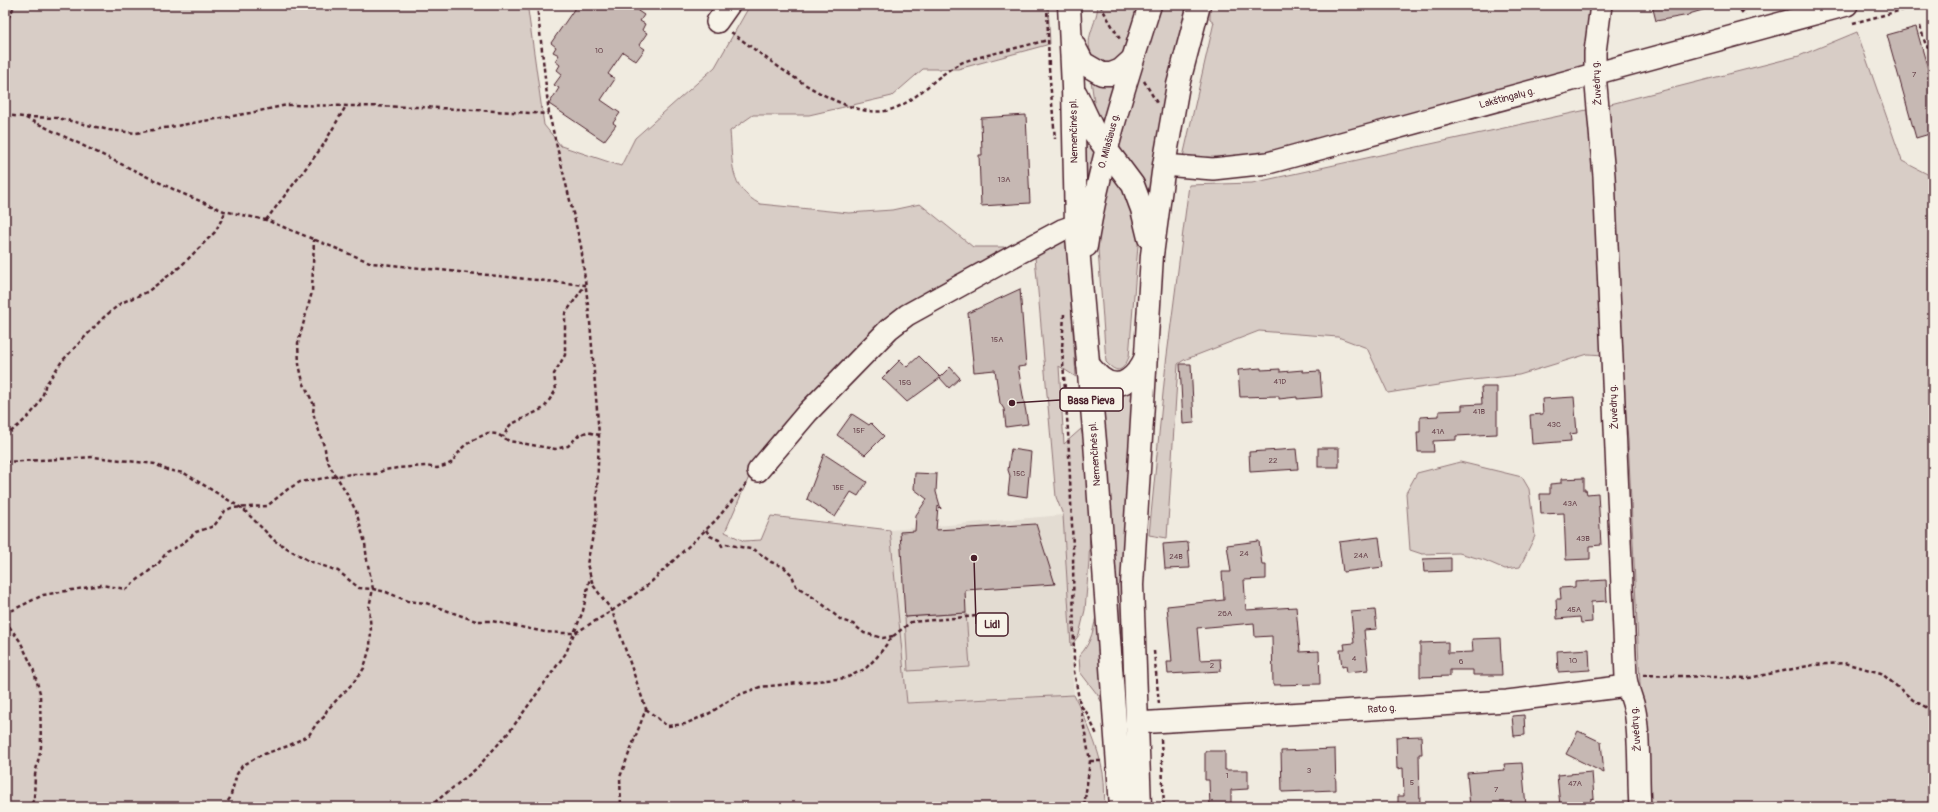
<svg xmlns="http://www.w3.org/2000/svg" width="1938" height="812" viewBox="0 0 1938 812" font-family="Pangolin,sans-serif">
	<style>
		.built { fill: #e3dcd2 }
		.green { fill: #d8cdc6; stroke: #917678 }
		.building { fill: #c6b8b3; stroke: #4a1f2b }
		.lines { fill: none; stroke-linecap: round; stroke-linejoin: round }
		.minor-casing { stroke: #4a1f2b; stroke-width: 24 }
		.major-casing { stroke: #4a1f2b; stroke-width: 25 }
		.path { stroke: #4a1f2b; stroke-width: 2.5; stroke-dasharray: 4 3; stroke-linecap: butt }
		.minor { stroke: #f7f3e8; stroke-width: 21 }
		.major { stroke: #f7f3e8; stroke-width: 22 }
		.labels { text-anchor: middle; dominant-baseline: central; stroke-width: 4; stroke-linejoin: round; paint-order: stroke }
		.number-label { font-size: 8px; fill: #69454d }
		.street-label { font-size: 10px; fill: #4a1f2b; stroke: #f7f3e8 }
		.leader { fill: none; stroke: #4a1f2b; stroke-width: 1.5 }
		.callout-dot { fill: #4a1f2b; stroke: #f7f3e8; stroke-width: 1.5 }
		.callout { fill: #f7f3e8; stroke: #4a1f2b; stroke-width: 1.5 }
		.callout-label { font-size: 11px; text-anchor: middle; font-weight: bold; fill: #4a1f2b }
	</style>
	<rect width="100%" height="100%" fill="#f0ebe0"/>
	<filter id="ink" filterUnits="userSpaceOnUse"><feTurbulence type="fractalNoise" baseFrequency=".025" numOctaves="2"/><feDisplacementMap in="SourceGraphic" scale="8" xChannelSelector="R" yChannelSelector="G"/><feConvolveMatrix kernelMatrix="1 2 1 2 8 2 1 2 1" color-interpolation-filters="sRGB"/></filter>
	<g filter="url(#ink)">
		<g class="built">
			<polygon points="1741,5 1767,5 1743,12"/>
			<polygon points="1063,515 1074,695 907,703 890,530"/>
		</g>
		<g class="green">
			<path d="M5 5H526L528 10 544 125 561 146 621 166 635 138 715 67 750 5H1048L1050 44 958 69H923L892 96 809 115H753L730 131C733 162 728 187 760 204L849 213 892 210 920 204 973 247H1004L1002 259 941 290 752 470 725 532 744 541 761 540 771 516 890 530 907 703 1074 695C1086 720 1098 746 1103 773 1105 784 1104 796 1105 807H960L949 803 895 807H5Z"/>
			<path d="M1098 5H1141L1123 58 1119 63 1098 64C1079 41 1096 30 1098 5Z"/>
			<polygon points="1159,5 1190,5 1150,197 1148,198 1116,151"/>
			<polygon points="1210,5 1594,5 1590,68 1281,151 1203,161 1183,157 1214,22 1210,19"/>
			<polygon points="1857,32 1902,161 1933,177 1933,243 1928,257 1933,265 1933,807 1646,807 1628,439 1621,356 1588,354 1519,375 1463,381 1388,393 1367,348 1338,337 1259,331 1184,360 1178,364 1167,538 1149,535 1166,363 1189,185 1252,183 1591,109 1799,56"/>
			<polygon points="1091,80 1114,83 1103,127 1096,116"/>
			<polygon points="1082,128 1095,153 1086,185"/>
			<path d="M1111 173 1122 185 1139 233 1129 357C1123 371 1118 375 1106 362L1097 235Z"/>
			<polygon points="1067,240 1076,377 1059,366 1064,444 1081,429 1089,464 1090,520 1089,562 1085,610 1079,635 1071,646 1063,515 1056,497 1035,257"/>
			<polygon points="1133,386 1123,573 1123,636 1131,748 1126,749 1100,389"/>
			<polygon points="1460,462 1522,477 1529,489 1535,536 1520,567 1505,569 1484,560 1459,553 1422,554 1410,550 1406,493 1417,473"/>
			<path d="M1097 610 1105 708 1097 694 1080 672 1079 656C1092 643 1094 627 1097 610Z"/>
			<polygon points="966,613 970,667 908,671 905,617"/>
		</g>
		<g class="building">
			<polygon points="577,5 642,5 638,11 644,15 640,21 645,24 642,30 647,33 639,45 645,49 636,61 623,52 608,74 615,79 601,100 620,113 613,123 616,125 604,141 549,104 559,88 554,85 562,74 557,70 560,65 555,61 559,55 553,52 556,47 551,43"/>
			<polygon points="1652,5 1705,5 1706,9 1689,14 1689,15 1656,21"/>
			<polygon points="1916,27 1933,87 1933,133 1916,138 1887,35"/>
			<polygon points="1026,115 1030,203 981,206 979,155 982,155 981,118"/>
			<polygon points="1020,289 1026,366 1018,367 1028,424 1006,427 1004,409 1000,403 995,370 974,372 968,313"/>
			<polygon points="919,356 940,377 950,367 960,378 949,388 940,378 907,402 882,378 900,360 907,367"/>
			<polygon points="1180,364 1191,364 1194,423 1183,424"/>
			<polygon points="1261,368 1261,370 1280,369 1280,372 1303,370 1303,372 1320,371 1322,397 1297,399 1297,397 1279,399 1279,396 1240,397 1238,370"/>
			<polygon points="1481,387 1497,387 1497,434 1456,436 1456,440 1433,441 1434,452 1418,452 1417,432 1420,432 1420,417 1439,416 1439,411 1462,410 1462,405 1482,404"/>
			<polygon points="1574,397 1577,433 1570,434 1571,441 1532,444 1530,415 1543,414 1542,399"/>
			<polygon points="852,414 869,425 871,423 884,436 865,455 837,435"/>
			<rect x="1318" y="448" width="21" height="19"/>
			<polygon points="1011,449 1031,452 1027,497 1008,494 1010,476 1008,470"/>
			<polygon points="1296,449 1298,469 1250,472 1249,452"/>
			<polygon points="824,454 867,482 858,496 851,492 835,517 807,499"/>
			<polygon points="915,473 937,474 936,492 941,509 938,506 936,530 1036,524 1055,584 965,590 966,613 905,617 900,532 915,531 916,515 927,499 914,489"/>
			<polygon points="1584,478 1584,490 1586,490 1587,494 1598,493 1601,545 1590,546 1590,559 1566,560 1564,513 1541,514 1540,494 1550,494 1550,484 1561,483 1561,479"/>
			<polygon points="1379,537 1383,567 1343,572 1339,542"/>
			<polygon points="1259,541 1262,565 1266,565 1266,579 1244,580 1246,610 1296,607 1300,652 1319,651 1320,684 1273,685 1272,636 1255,637 1254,623 1197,628 1200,660 1220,659 1221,671 1168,674 1167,662 1172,662 1167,606 1224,600 1222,572 1231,572 1227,545"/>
			<polygon points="1188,542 1190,568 1165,569 1163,544"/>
			<polygon points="1451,558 1451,571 1424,572 1423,559"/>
			<polygon points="1606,580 1607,601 1591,602 1592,622 1581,623 1580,617 1557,619 1556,599 1561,599 1560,588 1575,587 1575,582"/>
			<polygon points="1375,610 1377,629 1364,630 1368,670 1347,672 1346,666 1342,667 1340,650 1345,650 1344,644 1354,643 1351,612"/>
			<polygon points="1500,638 1502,675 1473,675 1473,670 1450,670 1450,676 1420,677 1420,643 1448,642 1448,653 1473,652 1472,639"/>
			<polygon points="1589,649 1590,670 1558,672 1557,651"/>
			<polygon points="1524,715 1525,735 1514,736 1512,716"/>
			<polygon points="1578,731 1601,742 1604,773 1566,754"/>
			<polygon points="1421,736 1422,754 1419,754 1420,807 1398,807 1398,796 1404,796 1403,768 1397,769 1396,737"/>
			<polygon points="1335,749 1336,790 1282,792 1281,751"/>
			<polygon points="1205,751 1225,751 1225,770 1248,770 1248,789 1231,790 1231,807 1210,807 1209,780 1205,780"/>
			<polygon points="1522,763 1526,806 1508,807 1508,804 1470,807 1467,773 1505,770 1504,764"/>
			<polygon points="1592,772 1594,798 1591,799 1590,804 1560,806 1557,775"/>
		</g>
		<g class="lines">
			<defs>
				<g id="minor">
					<path d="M1601 5 1595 52V74L1604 176 1626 677C1627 691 1635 703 1636 718 1640 747 1638 778 1640 807"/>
					<polyline points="717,22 729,5"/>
					<polyline points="1164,165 1213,169 1268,163 1847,5"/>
					<polyline points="758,471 808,412 889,329 907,315 1021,252 1062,230 1076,225"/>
					<polyline points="1136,723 1507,701 1627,686"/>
				</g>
				<g id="major">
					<polyline points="1069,5 1073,87 1076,225 1095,442 1121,807"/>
					<polyline points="1072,42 1083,63 1102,74 1111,74 1121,70 1132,60"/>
					<polyline points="1076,94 1095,134 1133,185 1142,209 1149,238"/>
					<path d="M1086 246C1099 164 1125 84 1150 5"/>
					<path d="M1088 364C1092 369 1096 374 1101 378 1121 394 1138 375 1146 357"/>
					<polyline points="1140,807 1132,585 1152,255 1164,165 1178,85 1199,5"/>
				</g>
			</defs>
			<use href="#minor" class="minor-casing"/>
			<use href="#major" class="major-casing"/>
			<g class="path">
				<polyline points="537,5 549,114 581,246 590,322 599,435 596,521 587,564 593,585 612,611 646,709 620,777 621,807"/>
				<polyline points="1047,5 1049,68 1055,139"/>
				<polyline points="1100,5 1121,41"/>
				<polyline points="1735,5 1745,15"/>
				<polyline points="1853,23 1922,5"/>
				<polyline points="5,24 15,5"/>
				<polyline points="1920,26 1926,46 1933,48"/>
				<path d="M731 32C767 58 839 118 885 111 912 106 931 80 954 67 964 60 977 58 988 55 1008 50 1028 45 1048 40"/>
				<polyline points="1144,81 1157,103"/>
				<polyline points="5,115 24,117 181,193 224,211 266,220 372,263 585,285 565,314 565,355 554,374 556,390 544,408 510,425 503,437"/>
				<polyline points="26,117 58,118 109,130 136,133 250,113 287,105 421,107 549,114"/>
				<polyline points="266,220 322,147 346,106"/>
				<polyline points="1064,314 1062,349 1068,431 1073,548 1074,671 1090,761 1084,807"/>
				<path d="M5 436C21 424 42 408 45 386L62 361 103 318 121 303 147 292 181 266 215 232 226 211"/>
				<polyline points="5,462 94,457 155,464 167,470 184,473 243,509 275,541 309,561 338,571 359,588 373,589 386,592 408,601 426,603 476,621 492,621 545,632 563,633 575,633 612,611 649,584 716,520 747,483"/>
				<polyline points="706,530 710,536 719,540 722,546 726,544 755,550 771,562 784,567 792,575 796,586 820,602 841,620 853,624 864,633 883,638 893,636"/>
				<polyline points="5,614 43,595 101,585 126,589 158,564 167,552 181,545 196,532 214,526 225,511 231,508 267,506 288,489 300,482 351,474 376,474 384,470 398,468 426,466 437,468 444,466 451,463 463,447 471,441 488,433 497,434 509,441 555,449 568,446 579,435 587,432 599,435"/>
				<polyline points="5,621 20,641 33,668 40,693 41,747 35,775 34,799 30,807"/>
				<polyline points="1154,651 1159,704"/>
				<polyline points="1643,675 1749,678 1813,665 1844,663 1881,673 1913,700 1933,711"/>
				<polyline points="1081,706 1087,713 1097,735"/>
				<polyline points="646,709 667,726 685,724 710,713 736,696 760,687 846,678 865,669 877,657 892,637 911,622 977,616"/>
				<polyline points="1161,739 1164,807"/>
				<polyline points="1090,761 1101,761"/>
				<polyline points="224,807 230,798 237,774 242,766 261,755 288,746 309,735 317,723 324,717 327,710 352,684 361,673 364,668 370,647 371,631 369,607 373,589 367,560 365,543 356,511 345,490 331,468 326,457 325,449 313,413 314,405 303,382 299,364 298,343 312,292 314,239"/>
				<polyline points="429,807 476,769 510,731 566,653 583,611 590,577"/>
			</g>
			<use href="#minor" class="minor"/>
			<use href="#major" class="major"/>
		</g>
	</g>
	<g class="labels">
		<g class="number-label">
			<text x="599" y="50">10</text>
			<text x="1914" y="74">7</text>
			<text x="1004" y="179">13A</text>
			<text x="997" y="339">15A</text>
			<text x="1280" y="381">41D</text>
			<text x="905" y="382">15G</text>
			<text x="1479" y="411">41B</text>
			<text x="1554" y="424">43C</text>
			<text x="859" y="430">15F</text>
			<text x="1438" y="431">41A</text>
			<text x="1273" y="460">22</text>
			<text x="1019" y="473">15C</text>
			<text x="838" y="487">15E</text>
			<text x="1570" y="503">43A</text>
			<text x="1583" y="538">43B</text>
			<text x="1244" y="553">24</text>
			<text x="1361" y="555">24A</text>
			<text x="1176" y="556">24B</text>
			<text x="1574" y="609">45A</text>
			<text x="1225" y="613">26A</text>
			<text x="1354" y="658">4</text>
			<text x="1573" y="660">10</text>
			<text x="1461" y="661">6</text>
			<text x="1212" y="665">2</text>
			<text x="1309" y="770">3</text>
			<text x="1227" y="775">1</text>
			<text x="1412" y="782">5</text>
			<text x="1575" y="783">47A</text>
			<text x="1496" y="789">7</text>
		</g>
		<g class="street-label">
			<text transform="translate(1597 83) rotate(-94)">Žuvėdrų g.</text>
			<text transform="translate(1507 98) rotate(-15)">Lakštingalų g.</text>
			<text transform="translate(1074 131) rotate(-91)">Nemenčinės pl.</text>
			<text transform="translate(1109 141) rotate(-75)">O. Milašiaus g.</text>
			<text transform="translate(1614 407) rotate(-93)">Žuvėdrų g.</text>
			<text transform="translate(1095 454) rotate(-94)">Nemenčinės pl.</text>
			<text transform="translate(1382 709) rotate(-4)">Rato g.</text>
			<text transform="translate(1636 729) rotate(-95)">Žuvėdrų g.</text>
		</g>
	</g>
	<path class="leader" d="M1012 403L1060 400M974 558L976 624"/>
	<g class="callout-dot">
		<circle cx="1012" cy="403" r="4"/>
		<circle cx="974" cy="558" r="4"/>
	</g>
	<g class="callout">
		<rect x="1060" y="388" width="63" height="23" rx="4"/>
		<rect x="976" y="613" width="32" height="23" rx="4"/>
	</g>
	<g class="callout-label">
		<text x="1091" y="404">Basa Pieva</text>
		<text x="992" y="628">Lidl</text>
	</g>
	<rect width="1938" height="812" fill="none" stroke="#f7f3e8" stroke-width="20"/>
	<rect x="10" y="10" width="1918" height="792" fill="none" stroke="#4a1f2b" stroke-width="1.5" filter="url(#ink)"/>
</svg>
